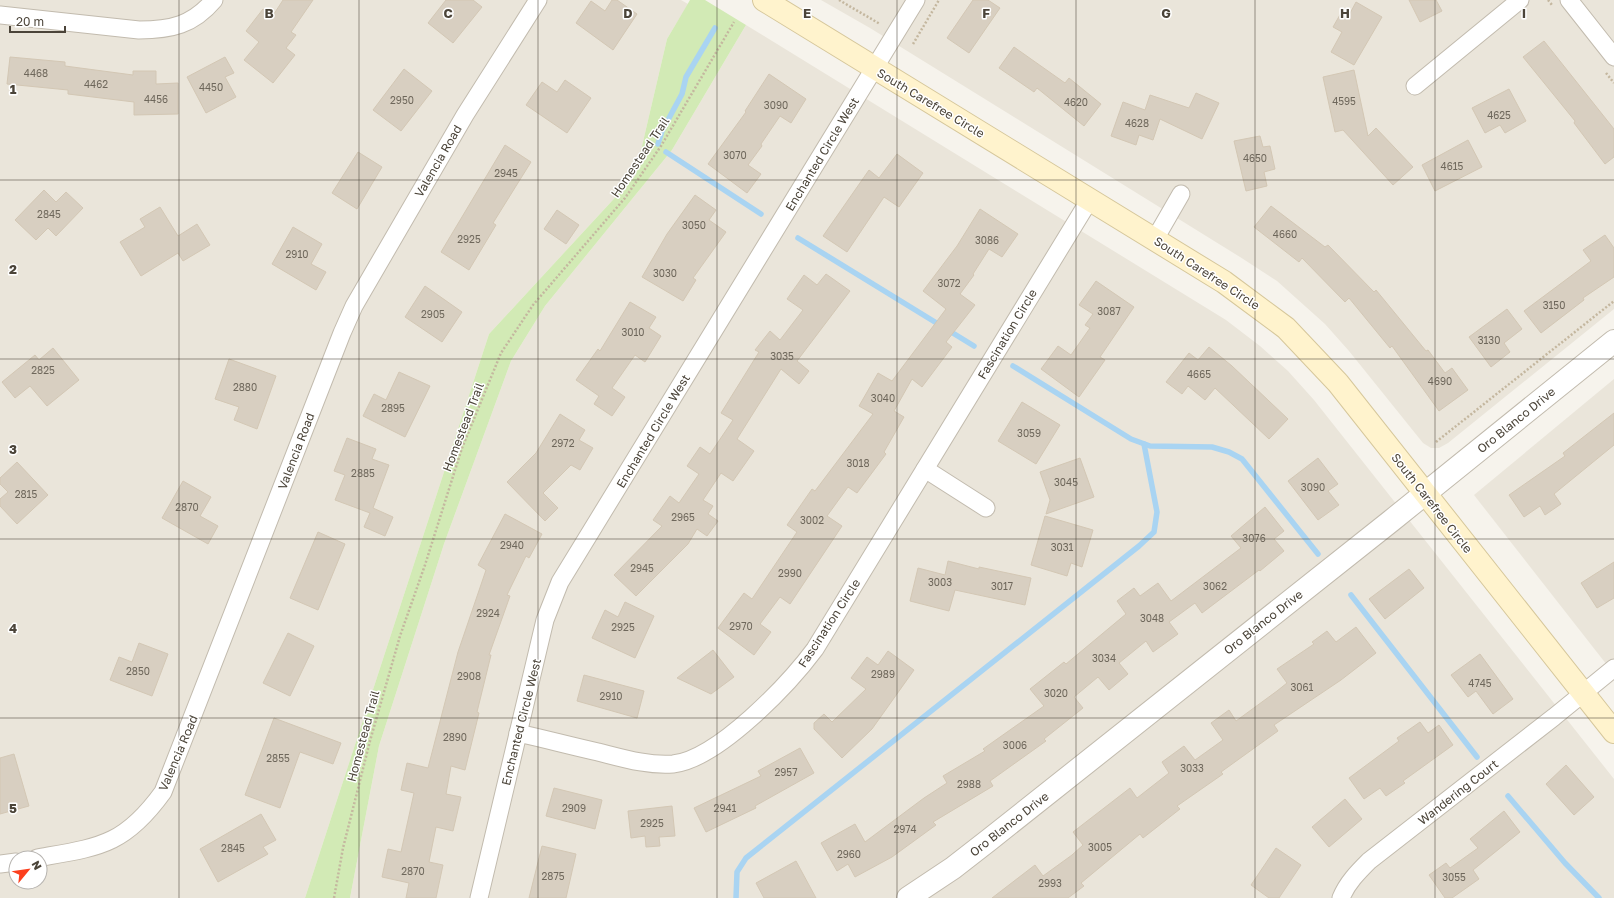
<svg xmlns="http://www.w3.org/2000/svg" width="1614" height="898" viewBox="0 0 1614 898" font-family="'Golos Text',sans-serif">
	<style>
		.residential { fill: #eae5da; fill-rule: evenodd }
		.green { fill: #d2eab5 }
		.lines { fill: none; stroke-linecap: round; stroke-linejoin: round }
		.stream { stroke: #a9d4f2; stroke-width: 5.5 }
		.building { fill: #d8cfc1; stroke: #d3c7b4 }
		.minor-casing { stroke: #c2bbae; stroke-width: 19 }
		.tertiary-casing { stroke: #c2bbae; stroke-width: 24 }
		.secondary-casing { stroke: #d6c79b; stroke-width: 24 }
		.path { stroke: #c4b79f; stroke-width: 2.5; stroke-dasharray: 2 2; stroke-linecap: butt }
		.minor { stroke: #fff; stroke-width: 17 }
		.tertiary { stroke: #fff; stroke-width: 22 }
		.secondary { stroke: #fff3cd; stroke-width: 22 }
		.grid { fill: none; stroke: #4b4439; stroke-width: 1; stroke-opacity: 0.55 }
		.labels { text-anchor: middle; dominant-baseline: central; stroke-width: 3; stroke-linejoin: round; paint-order: stroke }
		.number-label { font-size: 10px; fill: #6e675b }
		.street-label { font-size: 12px; fill: #4b4439; stroke: #fff }
		.grid-label { font-size: 13px; text-anchor: middle; font-weight: bold; fill: #4b4439; stroke: #fff; stroke-width: 3; stroke-linejoin: round; paint-order: stroke }
	</style>
	<rect width="100%" height="100%" fill="#f6f3ec"/>
	<g class="residential">
		<path d="M0 0H681L688 4 667 39 635 176 489 334 305 898H0ZM16 858H40V882H16Z"/>
		<polygon points="821,0 1614,0 1614,309 1448,443 1439,448 1431,448 1423,443 1349,351 1325,324 1277,281 1240,257 870,28"/>
		<polygon points="746,25 1226,320 1260,346 1288,371 1314,400 1614,779 1614,898 350,898 379,746 444,544 511,361 545,306 672,150"/>
		<polygon points="1614,379 1614,674 1474,495"/>
	</g>
	<polygon class="green" points="690,0 705,0 746,25 672,150 545,306 511,361 444,544 379,746 350,898 305,898 489,334 635,176 667,39"/>
	<g class="lines">
		<g class="stream">
			<polyline points="658,144 662,131 682,94 686,77 715,28"/>
			<polyline points="666,152 761,214"/>
			<polyline points="798,238 974,346"/>
			<polyline points="1013,366 1131,439 1150,446 1212,447 1229,452 1242,459 1318,554"/>
			<polyline points="1351,595 1477,757"/>
			<polyline points="1508,796 1565,863 1599,898"/>
			<polyline points="736,898 737,872 746,858 1139,546 1154,532 1157,512 1144,444"/>
		</g>
	</g>
	<g class="building">
		<polygon points="283,0 313,0 291,32 296,35 286,48 295,55 273,83 244,60 259,42 246,31 263,9 272,17"/>
		<polygon points="446,0 473,0 482,7 453,43 428,23"/>
		<polygon points="612,0 617,0 637,14 613,50 576,23 591,1 605,11"/>
		<polygon points="973,0 988,0 1000,8 969,53 947,38"/>
		<polygon points="1409,0 1436,0 1442,11 1420,22"/>
		<polygon points="1356,2 1382,17 1354,65 1331,52 1342,32 1333,27 1341,13 1348,17"/>
		<polygon points="1544,41 1614,129 1614,157 1605,164 1574,123 1575,121 1523,57"/>
		<polygon points="1014,47 1065,83 1069,78 1101,104 1084,126 1037,88 1034,92 999,68"/>
		<polygon points="10,57 65,62 65,66 133,75 133,71 156,71 156,84 178,83 178,114 134,115 134,102 68,94 68,90 7,84"/>
		<polygon points="225,57 234,73 225,77 236,97 206,113 187,77"/>
		<polygon points="404,69 432,91 401,131 373,110"/>
		<polygon points="1354,70 1368,136 1376,128 1413,167 1393,185 1343,130 1335,132 1323,77"/>
		<polygon points="769,74 806,99 791,123 780,116 761,144 762,146 748,165 761,174 747,193 708,164 746,112 745,111"/>
		<polygon points="565,80 591,98 567,133 526,105 542,82 557,92"/>
		<polygon points="1509,89 1526,121 1505,133 1500,125 1485,133 1472,108"/>
		<polygon points="1196,93 1219,103 1202,139 1160,119 1153,140 1139,135 1136,145 1111,136 1123,102 1145,110 1150,95 1189,108"/>
		<polygon points="1260,136 1263,147 1270,146 1275,169 1264,172 1267,186 1246,191 1234,141"/>
		<polygon points="1468,140 1482,167 1435,191 1422,165"/>
		<polygon points="505,145 531,162 493,223 496,225 469,270 441,252"/>
		<polygon points="358,152 382,167 357,209 332,193"/>
		<polygon points="897,154 923,173 899,207 884,197 847,252 823,236 869,170 879,178"/>
		<polygon points="44,190 56,202 66,192 83,208 56,236 48,228 36,240 15,220"/>
		<polygon points="695,195 716,210 709,220 726,232 693,278 696,280 683,301 642,277 667,234"/>
		<polygon points="1271,206 1325,247 1328,245 1374,292 1376,290 1426,351 1428,350 1445,373 1452,368 1468,390 1439,411 1392,346 1390,348 1349,298 1345,302 1302,258 1299,262 1254,227"/>
		<polygon points="160,207 178,236 197,224 210,245 183,261 178,253 141,276 120,242 145,227 140,219"/>
		<polygon points="980,209 1018,234 1002,257 989,249 973,274 974,275 960,294 975,305 946,342 952,347 922,387 912,379 894,411 904,417 884,452 886,454 857,493 848,487 827,516 842,526 790,604 780,597 760,624 771,632 754,655 718,628 744,593 752,599 797,532 787,525 812,489 815,491 873,414 859,406 878,373 892,381 946,309 923,291 957,246"/>
		<polygon points="557,210 579,225 566,244 544,229"/>
		<polygon points="293,227 322,244 311,264 326,272 316,290 272,264"/>
		<polygon points="1605,235 1614,248 1614,277 1583,298 1584,300 1541,333 1524,311 1591,261 1583,250"/>
		<polygon points="826,274 850,291 797,361 809,371 799,384 781,369 737,439 754,451 733,481 721,473 703,500 713,506 708,514 718,521 707,536 697,529 688,544 636,596 614,575 662,526 653,520 670,496 679,503 699,474 687,466 700,447 710,454 733,420 721,413 759,352 755,350 770,331 780,340 803,310 787,299 804,275 817,285"/>
		<polygon points="1096,281 1134,307 1100,357 1105,360 1079,397 1041,369 1058,346 1071,355 1090,328 1085,325 1093,314 1079,305"/>
		<polygon points="425,286 462,312 442,342 405,317"/>
		<polygon points="630,302 656,317 649,328 661,336 645,362 635,355 612,388 625,397 612,416 594,404 599,396 576,380 598,349 600,351"/>
		<polygon points="1507,309 1522,329 1504,343 1510,352 1491,367 1469,337"/>
		<polygon points="1209,347 1232,366 1288,419 1269,439 1215,388 1205,400 1188,386 1182,394 1166,382 1189,353 1198,360"/>
		<polygon points="53,348 79,380 47,406 30,386 15,398 2,382 35,355 39,360"/>
		<polygon points="229,359 276,376 257,429 234,420 239,407 215,399"/>
		<polygon points="399,372 430,386 405,437 363,416 374,394 386,400"/>
		<polygon points="1022,402 1060,425 1036,464 998,441"/>
		<polygon points="1614,413 1614,445 1554,494 1561,504 1545,515 1540,506 1524,517 1509,495 1565,456 1563,453"/>
		<polygon points="560,414 585,430 579,440 593,448 580,470 571,465 543,493 558,508 545,521 507,482 536,453"/>
		<polygon points="347,438 376,449 372,459 389,465 373,508 393,517 385,536 364,527 370,513 335,500 345,475 334,471"/>
		<polygon points="1080,458 1094,497 1046,514 1050,500 1040,472"/>
		<polygon points="1318,458 1338,484 1328,491 1339,505 1318,520 1288,481"/>
		<polygon points="17,462 48,495 17,524 0,506 0,499 8,492 0,484 0,478"/>
		<polygon points="183,481 211,497 200,516 218,526 208,544 162,518"/>
		<polygon points="1265,507 1284,531 1274,539 1284,551 1260,571 1259,570 1202,613 1195,603 1169,622 1178,634 1153,652 1146,641 1119,663 1128,674 1109,690 1098,677 1074,697 1083,708 1044,739 1046,741 990,781 993,786 933,822 936,825 892,857 855,877 848,864 837,871 821,843 855,824 865,842 924,798 947,783 943,776 985,751 983,749 1044,706 1030,689 1064,662 1066,664 1126,614 1117,601 1134,588 1140,596 1158,583 1171,601 1241,548 1231,536"/>
		<polygon points="505,514 542,534 529,558 526,556 507,595 510,596 489,655 491,655 477,712 479,713 465,770 451,766 446,794 461,797 453,831 436,827 429,862 443,865 436,898 406,898 409,883 382,877 388,849 401,852 414,793 401,790 407,763 428,768 458,652 486,570 478,565"/>
		<polygon points="1045,516 1093,530 1082,567 1071,563 1067,576 1031,565"/>
		<polygon points="318,532 345,544 318,610 290,598"/>
		<polygon points="948,561 979,569 979,567 1031,578 1025,605 955,590 949,611 910,601 918,568 945,575"/>
		<polygon points="1614,562 1614,598 1597,608 1581,583"/>
		<polygon points="1409,569 1424,588 1385,619 1369,599"/>
		<polygon points="625,602 654,616 635,658 592,638 605,610 618,617"/>
		<polygon points="1356,627 1376,653 1341,680 1274,725 1278,731 1221,772 1223,774 1177,806 1180,809 1143,838 1140,834 1081,883 1084,886 1068,898 992,898 1035,865 1043,876 1072,855 1083,845 1073,832 1130,788 1137,798 1169,773 1162,762 1184,746 1195,760 1223,740 1211,723 1229,710 1236,721 1277,691 1287,683 1277,669 1314,644 1312,642 1327,631 1336,642"/>
		<polygon points="288,633 314,646 290,696 263,683"/>
		<polygon points="139,643 168,654 152,696 110,680 119,657 132,662"/>
		<polygon points="713,650 734,677 711,694 677,678"/>
		<polygon points="888,651 914,670 872,729 842,758 814,729 814,723 824,714 832,722 866,689 851,678 867,657 878,665"/>
		<polygon points="1480,654 1513,699 1493,714 1476,691 1468,697 1451,675"/>
		<polygon points="584,675 644,691 637,718 577,701"/>
		<polygon points="274,718 341,743 333,764 300,752 280,808 245,795"/>
		<polygon points="1420,722 1428,733 1439,725 1453,745 1403,781 1405,783 1386,796 1380,788 1364,799 1349,778 1399,741 1397,738"/>
		<polygon points="800,748 814,773 755,806 756,808 706,832 694,808 761,776 758,771"/>
		<polygon points="14,754 29,806 0,814 0,758"/>
		<polygon points="1566,765 1594,797 1574,815 1546,784"/>
		<polygon points="554,788 602,800 595,829 546,816"/>
		<polygon points="1345,799 1362,819 1329,847 1312,827"/>
		<polygon points="672,806 675,836 659,837 660,846 646,847 645,836 631,838 628,811"/>
		<polygon points="1504,811 1520,832 1473,870 1479,879 1452,898 1445,898 1429,875 1446,863 1450,868 1478,848 1470,839"/>
		<polygon points="261,814 276,840 263,847 268,854 218,882 200,849"/>
		<polygon points="542,846 576,854 566,898 529,898"/>
		<polygon points="1276,848 1301,865 1279,898 1269,898 1251,885"/>
		<polygon points="796,861 816,898 764,898 756,883"/>
	</g>
	<g class="lines">
		<defs>
			<g id="minor">
				<polyline points="1569,0 1614,57"/>
				<path d="M0 15 139 30C171 30 193 25 214 0"/>
				<polyline points="1415,86 1520,0"/>
				<polyline points="1155,239 1181,194"/>
				<polyline points="925,469 986,508"/>
				<path d="M518 733C545 739 571 746 598 752 622 758 648 766 673 764 718 759 789 684 815 649L1090 199"/>
				<path d="M37 858C99 847 124 846 163 792L342 333 354 306 465 115 538 0"/>
				<polyline points="0,864 16,862"/>
				<polyline points="479,898 545,620 560,582 916,0"/>
				<path d="M1341 898C1347 883 1358 872 1369 861L1554 717 1614 668"/>
			</g>
			<polyline id="tertiary" points="908,898 953,868 989,840 1391,521 1614,341"/>
			<polyline id="secondary" points="764,0 1224,282 1286,328 1338,383 1614,732"/>
		</defs>
		<use href="#minor" class="minor-casing"/>
		<use href="#tertiary" class="tertiary-casing"/>
		<use href="#secondary" class="secondary-casing"/>
		<g class="path">
			<polyline points="839,0 880,24"/>
			<polyline points="1548,0 1552,5"/>
			<polyline points="913,44 939,0"/>
			<polyline points="1606,73 1614,83"/>
			<polyline points="1436,442 1614,301"/>
			<polyline points="334,898 343,848 370,741 400,636 425,565 462,448 501,353 533,305 625,198 661,146 734,22"/>
		</g>
		<use href="#minor" class="minor"/>
		<use href="#tertiary" class="tertiary"/>
		<use href="#secondary" class="secondary"/>
	</g>
	<path class="grid" d="M179 0V898M359 0V898M538 0V898M717 0V898M897 0V898M1076 0V898M1255 0V898M1435 0V898M0 180H1614M0 359H1614M0 539H1614M0 718H1614"/>
	<g class="labels">
		<g class="number-label">
			<text x="36" y="73">4468</text>
			<text x="96" y="84">4462</text>
			<text x="211" y="87">4450</text>
			<text x="156" y="99">4456</text>
			<text x="402" y="100">2950</text>
			<text x="1344" y="101">4595</text>
			<text x="1076" y="102">4620</text>
			<text x="776" y="105">3090</text>
			<text x="1499" y="115">4625</text>
			<text x="1137" y="123">4628</text>
			<text x="735" y="155">3070</text>
			<text x="1255" y="158">4650</text>
			<text x="1452" y="166">4615</text>
			<text x="506" y="173">2945</text>
			<text x="49" y="214">2845</text>
			<text x="694" y="225">3050</text>
			<text x="1285" y="234">4660</text>
			<text x="469" y="239">2925</text>
			<text x="987" y="240">3086</text>
			<text x="297" y="254">2910</text>
			<text x="665" y="273">3030</text>
			<text x="949" y="283">3072</text>
			<text x="1554" y="305">3150</text>
			<text x="1109" y="311">3087</text>
			<text x="433" y="314">2905</text>
			<text x="633" y="332">3010</text>
			<text x="1489" y="340">3130</text>
			<text x="782" y="356">3035</text>
			<text x="43" y="370">2825</text>
			<text x="1199" y="374">4665</text>
			<text x="1440" y="381">4690</text>
			<text x="245" y="387">2880</text>
			<text x="883" y="398">3040</text>
			<text x="393" y="408">2895</text>
			<text x="1029" y="433">3059</text>
			<text x="563" y="443">2972</text>
			<text x="858" y="463">3018</text>
			<text x="363" y="473">2885</text>
			<text x="1066" y="482">3045</text>
			<text x="1313" y="487">3090</text>
			<text x="26" y="494">2815</text>
			<text x="187" y="507">2870</text>
			<text x="683" y="517">2965</text>
			<text x="812" y="520">3002</text>
			<text x="1254" y="538">3076</text>
			<text x="512" y="545">2940</text>
			<text x="1062" y="547">3031</text>
			<text x="642" y="568">2945</text>
			<text x="790" y="573">2990</text>
			<text x="940" y="582">3003</text>
			<text x="1002" y="586">3017</text>
			<text x="1215" y="586">3062</text>
			<text x="488" y="613">2924</text>
			<text x="1152" y="618">3048</text>
			<text x="741" y="626">2970</text>
			<text x="623" y="627">2925</text>
			<text x="1104" y="658">3034</text>
			<text x="138" y="671">2850</text>
			<text x="883" y="674">2989</text>
			<text x="469" y="676">2908</text>
			<text x="1480" y="683">4745</text>
			<text x="1302" y="687">3061</text>
			<text x="1056" y="693">3020</text>
			<text x="611" y="696">2910</text>
			<text x="455" y="737">2890</text>
			<text x="1015" y="745">3006</text>
			<text x="278" y="758">2855</text>
			<text x="1192" y="768">3033</text>
			<text x="786" y="772">2957</text>
			<text x="969" y="784">2988</text>
			<text x="574" y="808">2909</text>
			<text x="725" y="808">2941</text>
			<text x="652" y="823">2925</text>
			<text x="905" y="829">2974</text>
			<text x="1100" y="847">3005</text>
			<text x="233" y="848">2845</text>
			<text x="849" y="854">2960</text>
			<text x="413" y="871">2870</text>
			<text x="553" y="876">2875</text>
			<text x="1454" y="877">3055</text>
			<text x="1050" y="883">2993</text>
		</g>
		<g class="street-label">
			<text transform="translate(931 103) rotate(31)">South Carefree Circle</text>
			<text transform="translate(822 154) rotate(-59)">Enchanted Circle West</text>
			<text transform="translate(640 157) rotate(-56)">Homestead Trail</text>
			<text transform="translate(438 161) rotate(-60)">Valencia Road</text>
			<text transform="translate(1207 273) rotate(33)">South Carefree Circle</text>
			<text transform="translate(1007 334) rotate(-59)">Fascination Circle</text>
			<text transform="translate(1516 420) rotate(-39)">Oro Blanco Drive</text>
			<text transform="translate(463 427) rotate(-69)">Homestead Trail</text>
			<text transform="translate(653 431) rotate(-59)">Enchanted Circle West</text>
			<text transform="translate(296 451) rotate(-69)">Valencia Road</text>
			<text transform="translate(1432 503) rotate(52)">South Carefree Circle</text>
			<text transform="translate(1263 622) rotate(-38)">Oro Blanco Drive</text>
			<text transform="translate(829 623) rotate(-57)">Fascination Circle</text>
			<text transform="translate(521 722) rotate(-76)">Enchanted Circle West</text>
			<text transform="translate(363 736) rotate(-75)">Homestead Trail</text>
			<text transform="translate(178 753) rotate(-67)">Valencia Road</text>
			<text transform="translate(1458 792) rotate(-38)">Wandering Court</text>
			<text transform="translate(1009 824) rotate(-38)">Oro Blanco Drive</text>
		</g>
	</g>
	<g class="grid-label">
		<text x="269" y="18">B</text>
		<text x="448" y="18">C</text>
		<text x="628" y="18">D</text>
		<text x="807" y="18">E</text>
		<text x="986" y="18">F</text>
		<text x="1166" y="18">G</text>
		<text x="1345" y="18">H</text>
		<text x="1524" y="18">I</text>
		<text x="13" y="94">1</text>
		<text x="13" y="274">2</text>
		<text x="13" y="454">3</text>
		<text x="13" y="633">4</text>
		<text x="13" y="813">5</text>
	</g>
	<g transform="translate(28 870) rotate(61)"><circle r="19" fill="#ffffff" stroke="#b7b4b0"/>
	<path d="M0-3L7 15L0 10L-7 15Z" fill="#fc3f1d"/>
	<text y="-6" font-size="11" font-weight="bold" text-anchor="middle" fill="#4b4439">N</text>
	</g>
	<path d="M10 26v6h55v-6" fill="none" stroke="#4b4439" stroke-width="2"/>
	<text x="16" y="26" font-size="12" fill="#4b4439" stroke="#ffffff" stroke-width="3" paint-order="stroke">20 m</text>
</svg>
